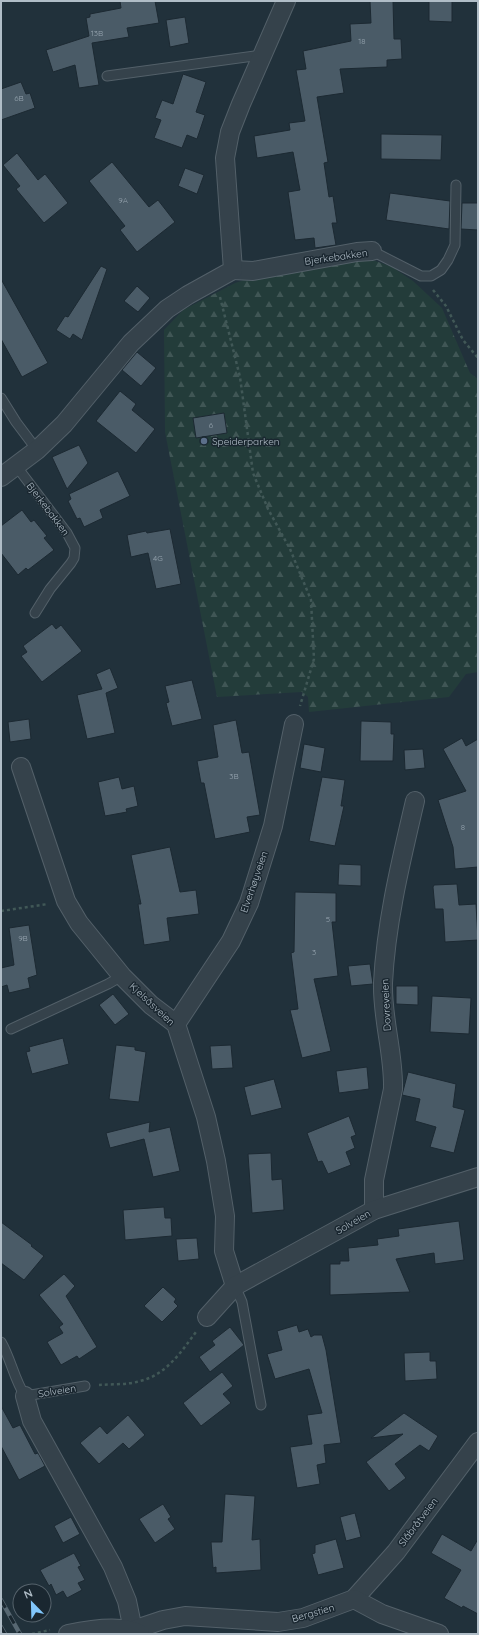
<svg xmlns="http://www.w3.org/2000/svg" width="479" height="1635" viewBox="0 0 479 1635" font-family="Quicksand,sans-serif">
	<style>
		.forest { fill: url(#forest-firs) }
		.building { fill: #4a5b67; stroke: #1c2932 }
		.lines { fill: none; stroke-linecap: round; stroke-linejoin: round }
		.lane-casing { stroke: #536069; stroke-width: 11 }
		.street-casing { stroke: #536069; stroke-width: 20 }
		.path { stroke: #415857; stroke-width: 2.5; stroke-dasharray: 3 3; stroke-linecap: butt }
		.lane { stroke: #35424b; stroke-width: 9 }
		.street { stroke: #35424b; stroke-width: 18 }
		.rail-casing { stroke: #576772; stroke-width: 4.5 }
		.rail { stroke: #1a2730; stroke-width: 3; stroke-dasharray: 9; stroke-linecap: butt }
		.service-dot { fill: #5c6f8a; stroke: #1a2730; stroke-width: 1.5 }
		.labels { text-anchor: middle; dominant-baseline: central; stroke-width: 3; stroke-linejoin: round; paint-order: stroke }
		.number-label { font-size: 8px; fill: #96a4af }
		.street-label { font-size: 10px; fill: #b0bdc7; stroke: #1a2730 }
		.poi-label { font-size: 10px; fill: #b0bdc7; stroke: #1a2730; text-anchor: start }
	</style>
	<defs>
		<pattern id="forest-firs" width="22" height="20" patternUnits="userSpaceOnUse"><rect width="22" height="20" fill="#233c3a"/><path d="M5 1l3.5 6h-7zM16 11l3.5 6h-7z" fill="#405655"/></pattern>
	</defs>
	<rect width="100%" height="100%" fill="#21313b"/>
	<polygon class="forest" points="370,259 392,267 413,281 442,308 470,373 478,379 478,672 466,674 449,697 309,712 308,697 302,692 217,697 165,432 164,330 183,310 235,283 263,274"/>
	<g class="building">
		<polygon points="120,1 155,1 159,23 127,28 129,37 92,43 99,85 79,88 75,65 53,72 46,50 89,36 86,18 90,17 90,14 121,8"/>
		<polygon points="370,1 393,1 394,39 401,39 402,59 387,60 387,67 340,69 344,93 317,97 328,162 324,163 329,197 333,196 337,223 332,223 336,245 315,248 314,238 295,240 288,192 300,190 293,152 257,158 254,136 290,130 289,123 305,121 296,70 306,69 303,51 351,41 350,24 371,23"/>
		<polygon points="429,1 452,1 452,22 429,21"/>
		<polygon points="185,17 189,43 170,47 166,20"/>
		<polygon points="183,74 206,82 196,112 205,115 197,139 187,135 182,148 154,138 161,120 155,118 162,100 173,104"/>
		<polygon points="21,82 26,94 30,93 35,108 1,120 1,89"/>
		<polygon points="381,134 442,135 441,160 381,159"/>
		<polygon points="17,153 38,180 45,174 68,203 44,223 16,189 20,186 3,165"/>
		<polygon points="112,162 149,207 158,200 175,222 137,252 120,230 125,226 89,181"/>
		<polygon points="185,168 204,175 197,194 178,186"/>
		<polygon points="390,193 450,201 449,229 386,220"/>
		<polygon points="462,203 478,203 478,230 461,229"/>
		<polygon points="101,266 107,269 82,340 73,334 70,339 56,330 65,316 68,317"/>
		<polygon points="1,279 48,363 22,377 1,339"/>
		<polygon points="137,286 150,298 138,312 124,301"/>
		<polygon points="137,352 156,368 141,386 122,370"/>
		<polygon points="120,391 136,404 132,410 155,429 136,453 96,421"/>
		<polygon points="224,413 227,433 196,438 193,418"/>
		<polygon points="79,445 88,463 67,489 52,457"/>
		<polygon points="118,471 130,496 100,510 103,518 84,527 80,518 77,519 68,501 71,499 69,494"/>
		<polygon points="22,510 31,522 34,520 47,536 44,538 54,550 28,570 26,568 18,575 1,553 1,526"/>
		<polygon points="170,529 181,584 156,589 148,553 131,557 127,535 146,531 147,533"/>
		<polygon points="52,624 56,629 61,625 82,651 42,682 21,656 27,652 23,646"/>
		<polygon points="110,668 118,688 106,693 115,733 87,739 77,695 102,689 96,674"/>
		<polygon points="192,680 202,719 172,726 166,703 169,702 165,686"/>
		<polygon points="29,719 31,739 10,742 8,722"/>
		<polygon points="236,720 242,753 249,752 260,815 247,817 250,832 215,839 204,783 201,783 197,761 218,757 213,725"/>
		<polygon points="361,721 391,722 391,734 394,734 393,761 360,761"/>
		<polygon points="462,738 466,746 478,739 478,867 455,869 453,847 438,800 466,791 443,749"/>
		<polygon points="304,744 325,748 321,772 300,768"/>
		<polygon points="423,749 425,768 405,770 404,750"/>
		<polygon points="119,777 122,789 134,786 138,806 126,809 127,812 105,816 98,782"/>
		<polygon points="322,777 345,780 341,806 344,806 335,846 309,841"/>
		<polygon points="170,847 180,892 196,890 199,914 167,918 170,941 144,945 138,904 141,904 131,855"/>
		<polygon points="339,864 361,865 361,886 338,885"/>
		<polygon points="457,884 459,905 476,904 478,940 445,942 443,909 435,909 433,887 434,885"/>
		<polygon points="295,892 336,893 336,922 332,922 338,976 314,979 331,1051 302,1058 290,1010 298,1009 291,953 294,952"/>
		<polygon points="29,925 37,975 28,978 30,988 9,993 7,985 1,987 1,968 14,965 9,928"/>
		<polygon points="370,964 373,984 351,986 348,966"/>
		<polygon points="396,986 418,986 418,1005 396,1004"/>
		<polygon points="113,994 129,1014 115,1025 99,1005"/>
		<polygon points="432,996 471,998 469,1034 430,1032"/>
		<polygon points="63,1038 69,1064 32,1074 26,1052 30,1051 29,1047"/>
		<polygon points="116,1045 135,1047 135,1050 146,1052 139,1102 109,1099"/>
		<polygon points="231,1045 233,1068 212,1069 210,1046"/>
		<polygon points="367,1067 369,1089 339,1093 336,1071"/>
		<polygon points="408,1072 456,1084 453,1107 465,1110 454,1153 430,1147 436,1127 415,1121 420,1099 402,1095"/>
		<polygon points="274,1079 282,1108 251,1116 244,1087"/>
		<polygon points="349,1116 356,1135 351,1137 355,1148 346,1152 351,1165 328,1174 322,1161 318,1162 307,1133"/>
		<polygon points="150,1122 149,1132 170,1127 180,1171 153,1177 144,1139 110,1148 106,1133"/>
		<polygon points="271,1153 272,1180 282,1179 284,1210 252,1213 248,1154"/>
		<polygon points="164,1207 165,1218 171,1218 172,1236 125,1240 123,1210"/>
		<polygon points="459,1221 464,1260 435,1264 434,1253 396,1259 410,1292 330,1295 330,1264 340,1264 340,1261 349,1261 348,1248 378,1245 377,1239 399,1236 398,1229"/>
		<polygon points="1,1222 32,1245 31,1246 44,1256 24,1280 1,1263"/>
		<polygon points="197,1238 199,1259 178,1261 176,1239"/>
		<polygon points="64,1274 75,1286 66,1296 97,1347 79,1359 77,1356 61,1365 47,1342 63,1333 59,1327 63,1324 39,1295"/>
		<polygon points="163,1287 176,1299 174,1302 178,1306 162,1322 144,1306"/>
		<polygon points="297,1325 299,1332 308,1329 311,1337 314,1335 322,1335 326,1350 341,1443 324,1445 326,1463 317,1465 320,1484 297,1488 290,1447 312,1444 307,1415 322,1413 309,1369 275,1379 267,1354 282,1350 277,1331"/>
		<polygon points="230,1327 244,1345 210,1372 199,1357 215,1345 212,1341"/>
		<polygon points="430,1352 430,1361 436,1361 437,1379 405,1381 404,1353"/>
		<polygon points="222,1372 233,1386 223,1394 231,1403 201,1426 183,1403"/>
		<polygon points="1,1406 13,1428 20,1425 35,1454 38,1453 45,1466 19,1480 1,1446"/>
		<polygon points="404,1413 438,1436 429,1451 420,1445 395,1464 406,1478 389,1491 366,1462 403,1434 371,1438"/>
		<polygon points="128,1415 145,1435 129,1449 123,1443 99,1464 80,1443 100,1426 107,1434"/>
		<polygon points="225,1494 255,1496 252,1540 260,1539 261,1570 216,1573 216,1567 213,1568 211,1542 222,1542"/>
		<polygon points="163,1504 171,1517 168,1519 175,1529 155,1543 139,1519"/>
		<polygon points="355,1513 361,1537 346,1541 340,1517"/>
		<polygon points="71,1517 80,1534 63,1543 54,1526"/>
		<polygon points="442,1534 471,1551 478,1539 478,1614 463,1606 462,1608 444,1598 461,1570 431,1553"/>
		<polygon points="336,1539 344,1568 318,1575 312,1554 315,1553 315,1545"/>
		<polygon points="74,1553 81,1566 78,1567 85,1580 78,1583 82,1590 67,1598 63,1591 56,1595 51,1584 49,1586 40,1570"/>
	</g>
	<g class="lines">
		<defs>
			<g id="lane">
				<polyline points="107,76 262,55"/>
				<polyline points="372,251 421,276 431,276 441,270 448,260 455,245 456,185"/>
				<polyline points="1,398 16,422 37,450"/>
				<polyline points="17,467 67,533 75,548 74,558 71,563 50,589 35,613"/>
				<polyline points="11,1029 108,984 122,976"/>
				<polyline points="235,1286 242,1302 261,1405"/>
				<path d="M1 1342C11 1359 14 1379 25 1396L85 1386"/>
			</g>
			<g id="street">
				<polyline points="233,270 253,271 357,252 372,251"/>
				<polyline points="1,477 37,450 64,424 131,343 167,309 188,295 233,270 225,158 230,132 241,104 286,1"/>
				<polyline points="21,767 66,901 79,923 122,976 151,1005 176,1024 206,1117 216,1161 225,1216 224,1251 235,1286"/>
				<polyline points="176,1024 231,941 249,903 273,826 294,724"/>
				<path d="M374 1210V1180L393 1089C394 1054 382 1019 383 983 386 922 401 861 415 801"/>
				<polyline points="207,1317 235,1286 374,1210 478,1177"/>
				<polyline points="25,1396 32,1421 113,1567 127,1601 133,1630"/>
				<polyline points="354,1599 396,1552 478,1442"/>
				<polyline points="133,1630 163,1620 185,1616 278,1622 303,1618 354,1599 382,1614 439,1634"/>
				<path d="M68 1634C87 1630 122 1624 140 1634"/>
			</g>
		</defs>
		<use href="#lane" class="lane-casing"/>
		<use href="#street" class="street-casing"/>
		<g class="path">
			<polyline points="433,290 446,306 463,340 478,358"/>
			<polyline points="220,297 240,377 253,473 268,509 290,549 311,600 314,659 300,706"/>
			<polyline points="1,911 48,904"/>
			<path d="M99 1385C112 1384 128 1385 140 1381 166 1375 181 1352 196 1332"/>
			<polyline points="32,1634 50,1630"/>
		</g>
		<use href="#lane" class="lane"/>
		<use href="#street" class="street"/>
		<defs>
			<g id="rail">
				<polyline points="1,1600 20,1634"/>
				<polyline points="1,1627 5,1634"/>
			</g>
		</defs>
		<use href="#rail" class="rail-casing"/>
		<use href="#rail" class="rail"/>
	</g>
	<circle class="service-dot" cx="204" cy="441" r="4"/>
	<g class="labels">
		<g class="number-label">
			<text x="97" y="33">13B</text>
			<text x="362" y="41">18</text>
			<text x="19" y="98">6B</text>
			<text x="123" y="200">9A</text>
			<text x="211" y="425">6</text>
			<text x="158" y="558">4G</text>
			<text x="234" y="776">3B</text>
			<text x="463" y="827">8</text>
			<text x="328" y="919">5</text>
			<text x="23" y="938">9B</text>
			<text x="314" y="952">3</text>
		</g>
		<g class="street-label">
			<text transform="translate(336 257) rotate(-8)">Bjerkebakken</text>
			<text transform="translate(48 509) rotate(53)">Bjerkebakken</text>
			<text transform="translate(254 882) rotate(-71)">Elverhøyveien</text>
			<text transform="translate(152 1004) rotate(43)">Kjelsåsveien</text>
			<text transform="translate(386 1005) rotate(-93)">Dovreveien</text>
			<text transform="translate(353 1222) rotate(-30)">Solveien</text>
			<text transform="translate(57 1391) rotate(-9)">Solveien</text>
			<text transform="translate(418 1522) rotate(-53)">Slåbråtveien</text>
			<text transform="translate(313 1613) rotate(-16)">Bergstien</text>
		</g>
		<g class="poi-label">
			<text x="212" y="441">Speiderparken</text>
		</g>
	</g>
	<rect width="479" height="1635" fill="none" stroke="#b0bdc7" stroke-width="4"/>
	<g transform="translate(32 1603) rotate(337)"><circle r="19" fill="#1a2730" stroke="#56636c"/>
	<path d="M0-3L7 15L0 10L-7 15Z" fill="#81c6fb"/>
	<text y="-6" font-size="11" font-weight="bold" text-anchor="middle" fill="#b0bdc7">N</text>
	</g>
</svg>
